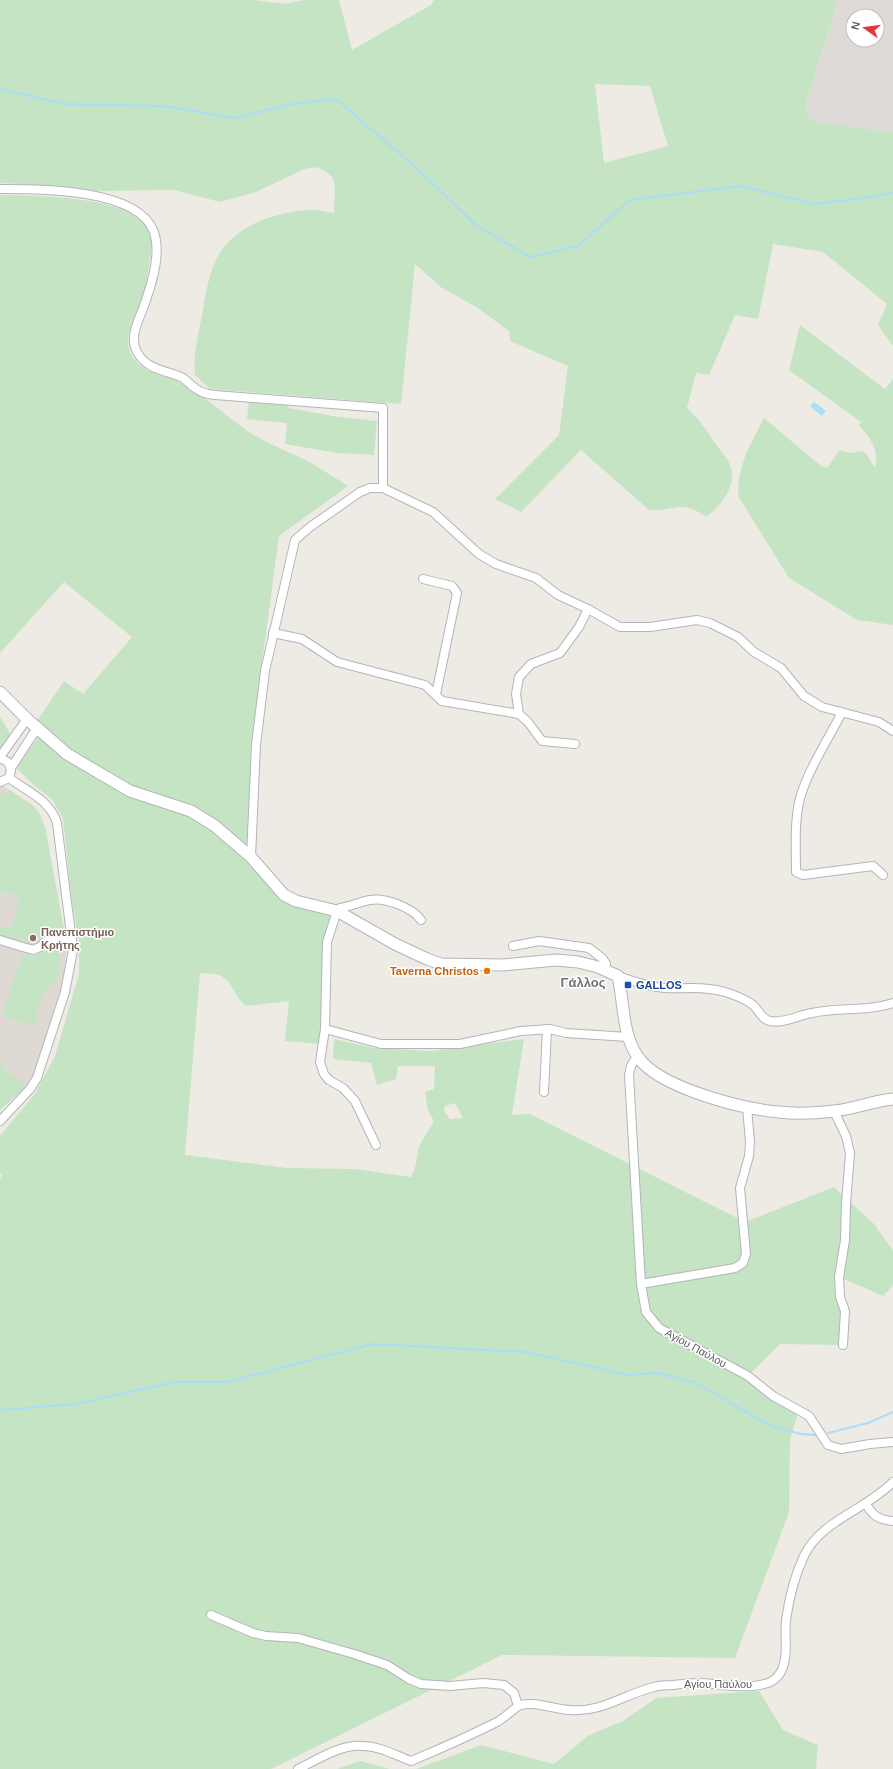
<svg xmlns="http://www.w3.org/2000/svg" width="893" height="1769" viewBox="0 0 893 1769" font-family="Arial,sans-serif">
	<style>
		.industrial { fill: #dddad7; fill-rule: evenodd }
		.education { fill: #dedad3 }
		.green { fill: #c5e4c3; fill-rule: evenodd }
		.water { fill: #a9ddfa }
		.lines { fill: none; stroke-linecap: round; stroke-linejoin: round }
		.stream { stroke: #a9ddfa; stroke-width: 2 }
		.street-casing { stroke: #b2b5b9; stroke-width: 10 }
		.secondary-casing { stroke: #b1b5b9; stroke-width: 13 }
		.street { stroke: #fff; stroke-width: 8 }
		.secondary { stroke: #fff; stroke-width: 11 }
		.education-dot { fill: #8d6e63; stroke: #fff; stroke-width: 1.5 }
		.food-dot { fill: #e8710a; stroke: #fff; stroke-width: 1.5 }
		.transit-dot { fill: #1a4fb4; stroke: #fff; stroke-width: 1.5 }
		.labels { text-anchor: middle; dominant-baseline: central; stroke-width: 3; stroke-linejoin: round; paint-order: stroke }
		.education-label { font-size: 11px; font-weight: bold; fill: #785e54; stroke: #fff; text-anchor: start }
		.food-label { font-size: 11px; font-weight: bold; fill: #c56008; stroke: #fff; text-anchor: end }
		.transit-label { font-size: 11px; font-weight: bold; fill: #164399; stroke: #fff; text-anchor: start }
		.street-label { font-size: 11px; fill: #5c6164; stroke: #fff }
		.quarter-label { font-size: 13px; font-weight: bold; fill: #6e7376; stroke: #fff }
	</style>
	<rect width="100%" height="100%" fill="#eeebe5"/>
	<path class="industrial" d="M827 0H893V132L821 123 810 118 805 107 837 5ZM853 16H877V40H853Z"/>
	<polygon class="education" points="0,784 33,805 40,814 45,827 67,948 61,992 34,1074 26,1087 0,1110"/>
	<g class="green">
		<path d="M0 0H254L284 4 304 0H339L352 50 431 5 434 0H827L837 4 805 107 810 118 821 123 893 132V346L878 325 887 304 823 252 773 244 758 319 735 315 709 375 696 373 687 408C698 418 706 429 714 442 719 449 727 457 730 465 738 485 721 506 706 517 681 498 675 512 649 510L581 450 521 512 495 499 559 435 568 366 510 341 509 331 476 307 442 288 415 264 401 404 210 389 195 375C193 355 198 336 202 315 205 298 208 278 215 262 231 226 274 212 310 210 318 209 326 212 334 213L335 188 333 178 325 171 316 167 304 169 256 192 220 202 174 190 92 191 37 185 0 183ZM595 84 650 86 668 146 604 163Z"/>
		<path d="M0 195C34 196 132 195 148 230 154 242 151 253 149 265 147 280 145 293 139 306 132 322 121 344 135 360 147 375 167 375 183 384 207 397 227 417 249 432 268 444 290 452 309 462 322 469 335 478 348 486L279 536 251 744 248 860 275 891 333 915 320 1044 285 1041 289 1001 246 1006C235 998 232 980 219 975 214 973 206 974 200 973L185 1155 287 1168 355 1169 411 1177 415 1168 419 1146 434 1121 428 1111 425 1092 434 1089 435 1066H398L396 1079 377 1085 371 1063 333 1059 334 1039 374 1048 431 1051 524 1039 512 1115 530 1114 745 1222 834 1187 874 1224 893 1251V1285L883 1296 839 1277 843 1345 780 1344 748 1376 799 1410 790 1440 789 1512 735 1658 502 1655 271 1769H0V1179L2 1175 0 1173V1136L34 1095 55 1056 79 974V942L72 902 63 819 52 799 36 787 16 768 45 727 37 721 64 681 83 694 132 637 64 582 0 653ZM455 1103 463 1118 450 1119 444 1111 445 1106Z"/>
		<path d="M800 325 885 389 893 379V625L857 620 789 578 738 496 739 477 746 453 764 418 821 466 827 468 840 450 850 453 863 451 867 455 875 468C879 450 871 438 859 426L861 422 789 370Z"/>
		<polygon points="249,401 288,405 289,408 338,417 377,421 374,455 337,453 285,444 287,423 247,419"/>
		<polygon points="0,716 10,734 0,754"/>
		<path d="M10 790C27 802 37 806 45 827L64 929 22 943 0 935V927H12L20 896 0 891V796Z"/>
		<path d="M51 945 60 948 58 979C40 995 37 1002 37 1026L6 1018 3 1012 22 956H34Z"/>
		<polygon points="0,1062 7,1071 26,1087 0,1110"/>
		<polygon points="759,1691 783,1730 818,1745 816,1769 416,1769 481,1745 554,1764 589,1735 623,1721 656,1698"/>
		<polygon points="360,1761 390,1769 337,1769"/>
	</g>
	<polygon class="water" points="814,402 826,411 822,416 810,406"/>
	<g class="lines">
		<g class="stream">
			<polyline points="0,89 65,104 164,106 234,118 292,104 336,99 423,174 478,227 531,257 578,246 630,200 741,186 814,204 879,196 893,192"/>
			<polyline points="0,1410 76,1404 174,1382 227,1382 372,1344 526,1352 628,1375 657,1373 696,1383 771,1426 801,1434 816,1435"/>
			<polyline points="828,1433 868,1423 893,1412"/>
		</g>
		<defs>
			<g id="street">
				<path d="M0 189C39 189 138 188 154 232 161 253 153 280 146 300 141 317 128 335 137 352 147 370 165 370 181 377 186 379 190 385 195 388 201 393 207 394 215 395L383 408V488"/>
				<polyline points="423,579 452,586 457,593 436,694"/>
				<polyline points="588,609 620,627 650,627 697,620 710,623 738,637 754,652 781,668 804,696 822,707 879,722 893,731"/>
				<polyline points="273,633 302,639 337,662 425,685 442,701 519,714 528,722 542,741 575,744"/>
				<path d="M842 712C828 740 809 768 800 798 794 822 796 848 796 872L803 875 873 866 883 875"/>
				<polyline points="0,757 27,719"/>
				<polyline points="0,758 8,762 11,770 9,778 0,782"/>
				<polyline points="11,768 37,728"/>
				<polyline points="251,857 256,745 265,671 295,540 310,527 360,492 370,488 383,488 433,512 479,554 496,564 536,578 558,595 588,609 579,627 560,653 531,664 519,677 516,694 519,714"/>
				<polyline points="0,940 33,950 40,947 46,941 72,937"/>
				<polyline points="513,946 539,941 589,948 603,959 606,964 605,970"/>
				<path d="M618 976C632 981 649 987 665 988 685 989 705 986 725 992 735 995 745 999 753 1005 759 1010 761 1019 770 1021 783 1024 799 1015 812 1013 839 1007 866 1012 893 1003"/>
				<polyline points="325,1029 381,1044 460,1044 521,1031 550,1029 566,1033 628,1037"/>
				<polyline points="637,1056 631,1066 629,1075 641,1284"/>
				<polyline points="544,1092 547,1029"/>
				<polyline points="747,1107 750,1142 749,1156 740,1188 746,1254 743,1263 735,1268 641,1284 646,1312 659,1328 748,1376 773,1396 809,1416 828,1445 841,1449 870,1444 893,1442"/>
				<polyline points="834,1111 846,1136 850,1153 846,1204 845,1240 839,1277 840,1297 845,1311 843,1345"/>
				<path d="M0 1121 30 1089 37 1078 65 992 73 950 57 823C50 800 27 791 9 778"/>
				<path d="M376 1145 355 1101 343 1088 329 1080 324 1074 320 1062 325 1029 327 942 337 911 340 908C351 906 360 902 370 900 385 897 413 908 421 920"/>
				<path d="M866 1504C873 1516 879 1520 893 1521"/>
				<polyline points="211,1615 253,1633 266,1636 298,1638 354,1654 387,1665 409,1679 421,1684 450,1686 483,1683 504,1685 514,1693 518,1706"/>
				<path d="M298 1769C317 1760 340 1744 363 1746 379 1746 395 1755 411 1761 440 1749 469 1736 497 1722 503 1719 517 1706 520 1705 537 1701 552 1709 570 1710 601 1713 625 1694 654 1687 660 1685 667 1685 673 1685 681 1684 690 1683 698 1683 719 1683 763 1694 778 1676 790 1662 784 1636 786 1620 789 1599 795 1575 804 1556 821 1520 866 1510 893 1482"/>
			</g>
			<path id="secondary" d="M0 692 27 719 67 754 130 791 191 811 215 826 251 857 284 895 296 901 337 911 395 944 427 959 441 964 503 965 556 960 578 962 598 967 618 976C624 1002 622 1035 638 1057 659 1088 743 1109 779 1112 796 1114 817 1113 834 1111 854 1109 873 1101 893 1099"/>
		</defs>
		<use href="#street" class="street-casing"/>
		<use href="#secondary" class="secondary-casing"/>
		<use href="#street" class="street"/>
		<use href="#secondary" class="secondary"/>
	</g>
	<circle class="education-dot" cx="33" cy="938" r="4"/>
	<circle class="food-dot" cx="487" cy="971" r="4"/>
	<rect class="transit-dot" x="624" y="981" width="8" height="8" rx="2"/>
	<g class="labels">
		<g class="education-label">
			<text x="41" y="932">Πανεπιστήμιο<tspan x="41" dy="13">Κρήτης</tspan></text>
		</g>
		<g class="food-label">
			<text x="479" y="971">Taverna Christos</text>
		</g>
		<g class="transit-label">
			<text x="636" y="985">GALLOS</text>
		</g>
		<g class="street-label">
			<text transform="translate(696 1348) rotate(29)">Αγίου Παύλου</text>
			<text x="718" y="1684">Αγίου Παύλου</text>
		</g>
		<g class="quarter-label">
			<text x="583" y="982">Γάλλος</text>
		</g>
	</g>
	<g transform="translate(865 28) rotate(284)"><circle r="19" fill="#ffffff" stroke="#bec0c1"/>
	<path d="M0-3L7 15L0 10L-7 15Z" fill="#df3a39"/>
	<text y="-6" font-size="11" font-weight="bold" text-anchor="middle" fill="#5c6164">N</text>
	</g>
</svg>
